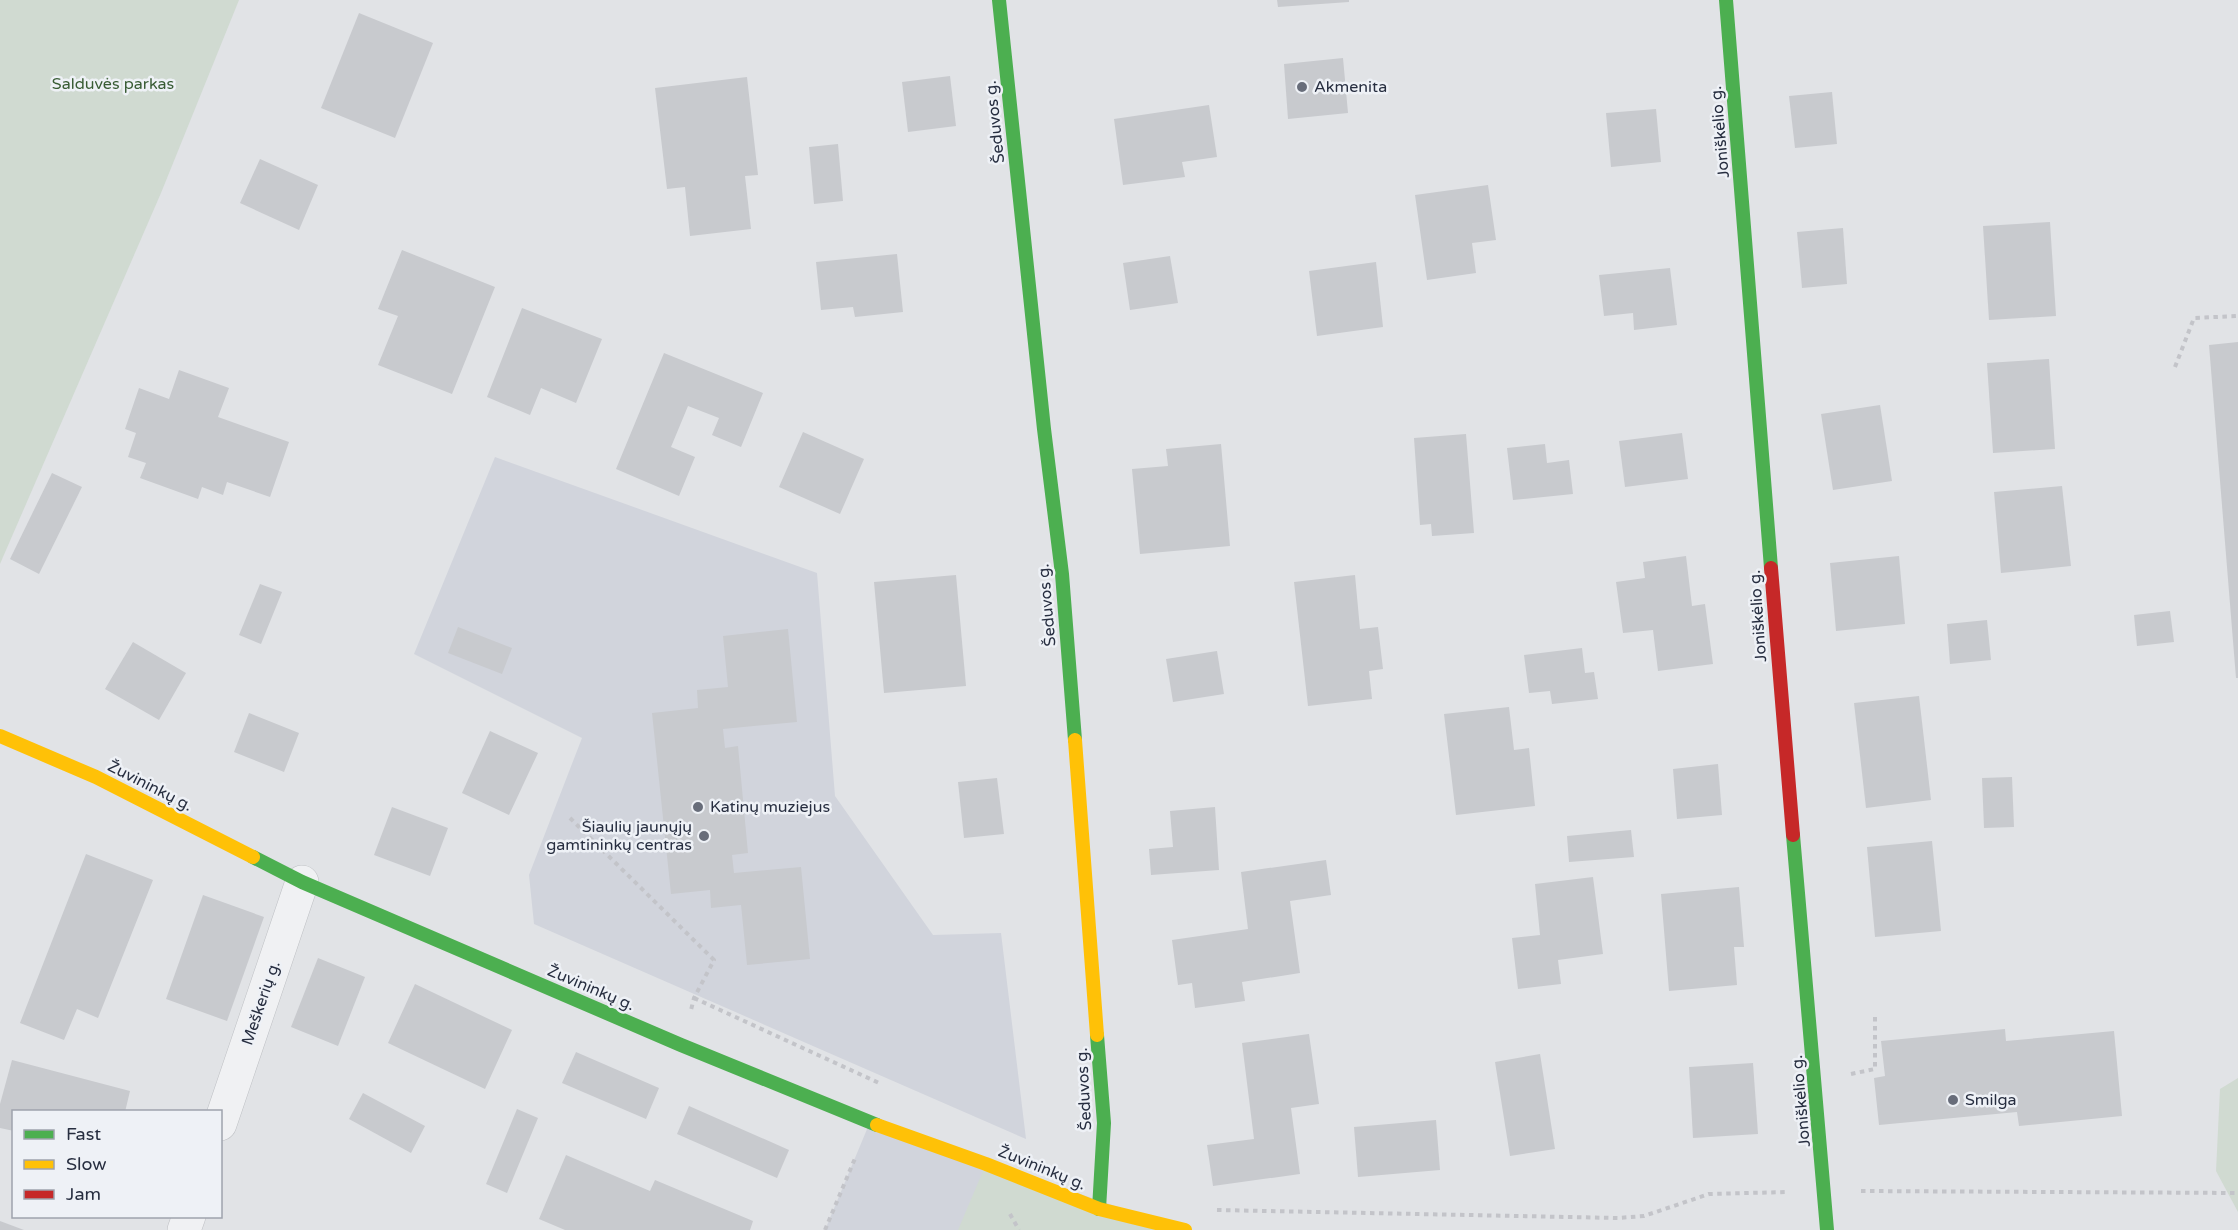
<svg xmlns="http://www.w3.org/2000/svg" width="2238" height="1230" viewBox="0 0 2238 1230" font-family="'Varela Round',sans-serif">
	<style>
		.built { fill: #d1d4dc }
		.green { fill: #d0dad1 }
		.building { fill: #c8cace }
		.lines { fill: none; stroke-linecap: round; stroke-linejoin: round }
		.street-casing { stroke: #bec0c4; stroke-width: 34 }
		.path { stroke: #c3c4c9; stroke-width: 4; stroke-dasharray: 4.5 4.5; stroke-linecap: butt }
		.street { stroke: #f0f1f3; stroke-width: 33 }
		.fast { stroke: #4caf50; stroke-width: 14 }
		.slow { stroke: #ffc107; stroke-width: 14 }
		.jam { stroke: #c62828; stroke-width: 14 }
		.poi-dot { fill: #686d7a; stroke: #eef1f6; stroke-width: 2 }
		.labels { text-anchor: middle; dominant-baseline: central; stroke-width: 5; stroke-linejoin: round; paint-order: stroke }
		.park-label { font-size: 16px; fill: #385c34; stroke: #eef1f6 }
		.poi-label { font-size: 16px; fill: #272e40; stroke: #eef1f6; text-anchor: start }
		.street-label { font-size: 16px; fill: #272e40; stroke: #eef1f6 }
	</style>
	<rect width="100%" height="100%" fill="#e1e3e6"/>
	<g class="built">
		<polygon points="495,457 817,573 835,796 933,935 1001,933 1026,1139 534,924 529,875 582,738 414,654"/>
		<polygon points="870,1122 1185,1230 825,1230"/>
	</g>
	<g class="green">
		<polygon points="0,0 239,0 161,193 0,564"/>
		<polygon points="2238,1078 2238,1212 2216,1171 2220,1089"/>
		<polygon points="986,1164 1185,1230 958,1230"/>
	</g>
	<g class="building">
		<polygon points="1277,0 1349,0 1349,2 1278,7"/>
		<polygon points="359,13 433,43 395,138 321,108"/>
		<polygon points="1343,58 1348,113 1288,119 1284,64"/>
		<polygon points="950,76 956,126 908,132 902,82"/>
		<polygon points="747,77 758,175 745,176 751,229 690,236 685,187 667,189 655,88"/>
		<polygon points="1832,92 1837,144 1795,148 1789,96"/>
		<polygon points="1209,105 1217,157 1182,162 1185,177 1123,185 1114,119"/>
		<polygon points="1656,109 1661,162 1611,167 1606,113"/>
		<polygon points="838,144 843,201 814,204 809,147"/>
		<polygon points="260,159 318,185 299,230 240,203"/>
		<polygon points="1488,185 1496,240 1472,243 1476,273 1427,280 1415,195"/>
		<polygon points="2050,222 2056,316 1989,320 1983,226"/>
		<polygon points="1843,228 1847,284 1802,288 1797,232"/>
		<polygon points="402,250 495,287 452,394 378,365 398,316 378,309"/>
		<polygon points="897,254 903,312 855,317 853,307 821,310 816,262"/>
		<polygon points="1170,256 1178,303 1130,310 1123,263"/>
		<polygon points="1376,262 1383,327 1317,336 1309,271"/>
		<polygon points="1670,268 1677,325 1634,330 1633,313 1604,316 1599,275"/>
		<polygon points="522,308 602,339 576,403 541,388 530,415 487,397"/>
		<polygon points="2238,342 2238,678 2236,678 2209,345"/>
		<polygon points="664,353 763,393 741,447 712,435 719,418 688,406 671,447 695,457 679,496 616,469"/>
		<polygon points="2049,359 2055,449 1993,453 1987,363"/>
		<polygon points="179,370 229,388 218,417 289,442 270,497 227,482 223,495 202,487 198,499 140,478 146,463 128,457 136,433 125,429 139,388 169,399"/>
		<polygon points="1880,405 1892,481 1833,490 1821,414"/>
		<polygon points="803,432 864,459 840,514 779,487"/>
		<polygon points="1682,433 1688,479 1625,487 1619,441"/>
		<polygon points="1466,434 1474,533 1432,536 1431,524 1420,525 1414,438"/>
		<polygon points="1221,444 1230,546 1140,554 1132,469 1168,466 1166,449"/>
		<polygon points="1545,444 1547,463 1569,460 1573,494 1513,500 1507,448"/>
		<polygon points="52,473 82,487 39,574 10,559"/>
		<polygon points="2062,486 2071,566 2001,573 1994,492"/>
		<polygon points="1686,556 1692,606 1705,604 1713,664 1658,671 1653,630 1623,633 1616,582 1645,578 1643,562"/>
		<polygon points="1899,556 1905,624 1836,631 1830,563"/>
		<polygon points="956,575 966,686 884,693 874,582"/>
		<polygon points="1355,575 1360,629 1378,627 1383,669 1369,671 1372,699 1308,706 1294,582"/>
		<polygon points="260,584 282,592 261,644 239,635"/>
		<polygon points="2170,611 2174,642 2137,646 2134,615"/>
		<polygon points="1987,620 1991,660 1950,664 1947,624"/>
		<polygon points="458,627 512,648 502,674 448,653"/>
		<polygon points="788,629 797,722 723,729 725,748 738,746 748,853 732,855 734,873 801,867 810,959 747,965 741,905 711,908 710,890 671,894 652,713 698,708 697,690 728,687 723,636"/>
		<polygon points="133,642 186,673 159,720 105,689"/>
		<polygon points="1582,648 1585,673 1594,672 1598,699 1552,704 1550,691 1529,693 1524,655"/>
		<polygon points="1217,651 1224,694 1173,702 1166,659"/>
		<polygon points="1919,696 1931,800 1866,808 1854,703"/>
		<polygon points="1509,707 1514,750 1529,748 1535,806 1456,815 1444,714"/>
		<polygon points="249,713 299,733 284,772 234,752"/>
		<polygon points="490,731 538,753 509,815 462,793"/>
		<polygon points="1718,764 1722,815 1677,819 1673,769"/>
		<polygon points="2012,777 2014,827 1984,828 1982,778"/>
		<polygon points="997,778 1004,834 964,838 958,782"/>
		<polygon points="392,807 448,828 430,876 374,855"/>
		<polygon points="1215,807 1219,870 1151,875 1149,849 1173,847 1170,811"/>
		<polygon points="1631,830 1634,857 1569,862 1567,836"/>
		<polygon points="1932,841 1941,931 1875,937 1867,847"/>
		<polygon points="86,854 153,880 98,1018 77,1009 64,1040 20,1023"/>
		<polygon points="1326,860 1331,895 1290,901 1300,973 1242,982 1245,1001 1195,1008 1192,983 1178,985 1172,940 1248,929 1241,872"/>
		<polygon points="1593,877 1603,954 1558,960 1561,984 1518,989 1512,938 1540,935 1535,884"/>
		<polygon points="1739,887 1744,947 1734,947 1737,985 1669,991 1661,894"/>
		<polygon points="203,895 264,917 227,1021 166,999"/>
		<polygon points="318,958 365,977 338,1046 291,1027"/>
		<polygon points="415,984 512,1030 485,1089 388,1043"/>
		<polygon points="2005,1029 2006,1041 2114,1031 2122,1116 2019,1126 2017,1112 1879,1125 1874,1078 1885,1076 1881,1041"/>
		<polygon points="1309,1034 1319,1104 1291,1108 1300,1174 1213,1186 1207,1145 1254,1139 1242,1043"/>
		<polygon points="576,1052 659,1088 646,1119 562,1083"/>
		<polygon points="1540,1054 1555,1149 1510,1156 1495,1062"/>
		<polygon points="12,1060 130,1091 125,1112 14,1112 14,1131 0,1128 0,1104"/>
		<polygon points="1753,1063 1758,1134 1693,1138 1689,1067"/>
		<polygon points="363,1093 425,1126 411,1153 349,1119"/>
		<polygon points="689,1106 789,1150 777,1178 677,1134"/>
		<polygon points="517,1109 538,1118 507,1193 486,1184"/>
		<polygon points="1436,1120 1440,1170 1358,1177 1354,1127"/>
		<polygon points="566,1155 650,1191 655,1180 753,1221 750,1230 565,1230 539,1219"/>
		<polygon points="0,1221 24,1230 0,1230"/>
	</g>
	<g class="lines">
		<defs>
			<g id="street">
				<polyline points="220,1124 302,882"/>
				<polyline points="184,1230 189,1216"/>
			</g>
		</defs>
		<use href="#street" class="street-casing"/>
		<g class="path">
			<polyline points="2175,367 2194,318 2238,316"/>
			<polyline points="570,818 714,960 694,998 691,1010"/>
			<polyline points="694,998 879,1083"/>
			<polyline points="1851,1074 1875,1069 1875,1013"/>
			<polyline points="1861,1191 2238,1193"/>
			<polyline points="1217,1210 1618,1218 1644,1216 1709,1194 1787,1192"/>
			<polyline points="1010,1214 1019,1230"/>
			<polyline points="825,1230 856,1156"/>
		</g>
		<use href="#street" class="street"/>
		<g class="fast">
			<polyline points="999,0 1044,429 1062,574 1075,740"/>
			<polyline points="1726,0 1771,568"/>
			<polyline points="1793,835 1827,1230"/>
			<polyline points="253,857 302,882 681,1045 877,1125"/>
			<polyline points="1097,1035 1104,1123 1099,1209"/>
		</g>
		<g class="slow">
			<polyline points="0,736 96,777 253,857"/>
			<polyline points="1075,740 1097,1035"/>
			<polyline points="877,1125 986,1164 1099,1209 1185,1230"/>
		</g>
		<polyline class="jam" points="1771,568 1793,835"/>
	</g>
	<g class="poi-dot">
		<circle cx="1302" cy="87" r="6"/>
		<circle cx="698" cy="807" r="6"/>
		<circle cx="704" cy="836" r="6"/>
		<circle cx="1953" cy="1100" r="6"/>
	</g>
	<g class="labels">
		<g class="park-label">
			<text x="113" y="84">Salduvės parkas</text>
		</g>
		<g class="poi-label">
			<text x="1314" y="87">Akmenita</text>
			<text x="710" y="807">Katinų muziejus</text>
			<text x="692" y="827" text-anchor="end">Šiaulių jaunųjų<tspan x="692" dy="18">gamtininkų centras</tspan></text>
			<text x="1965" y="1100">Smilga</text>
		</g>
		<g class="street-label">
			<text transform="translate(995 122) rotate(-96)">Šeduvos g.</text>
			<text transform="translate(1720 132) rotate(-95)">Joniškėlio g.</text>
			<text transform="translate(1047 605) rotate(-95)">Šeduvos g.</text>
			<text transform="translate(1758 616) rotate(-94)">Joniškėlio g.</text>
			<text transform="translate(150 786) rotate(27)">Žuvininkų g.</text>
			<text transform="translate(591 988) rotate(23)">Žuvininkų g.</text>
			<text transform="translate(261 1003) rotate(-71)">Meškerių g.</text>
			<text transform="translate(1084 1089) rotate(-93)">Šeduvos g.</text>
			<text transform="translate(1801 1101) rotate(-95)">Joniškėlio g.</text>
			<text transform="translate(1042 1168) rotate(22)">Žuvininkų g.</text>
		</g>
	</g>
	<rect x="12" y="1110" width="210" height="108" fill="#eef1f6" stroke="#9ea3ad" stroke-width="1.5"/>
	<rect x="24" y="1130" width="30" height="9" fill="#4caf50" stroke="#9ea3ad" stroke-width="1.5"/>
	<text x="66" y="1140" font-size="18" fill="#272e40">Fast</text>
	<rect x="24" y="1160" width="30" height="9" fill="#ffc107" stroke="#9ea3ad" stroke-width="1.5"/>
	<text x="66" y="1170" font-size="18" fill="#272e40">Slow</text>
	<rect x="24" y="1190" width="30" height="9" fill="#c62828" stroke="#9ea3ad" stroke-width="1.5"/>
	<text x="66" y="1200" font-size="18" fill="#272e40">Jam</text>
</svg>
